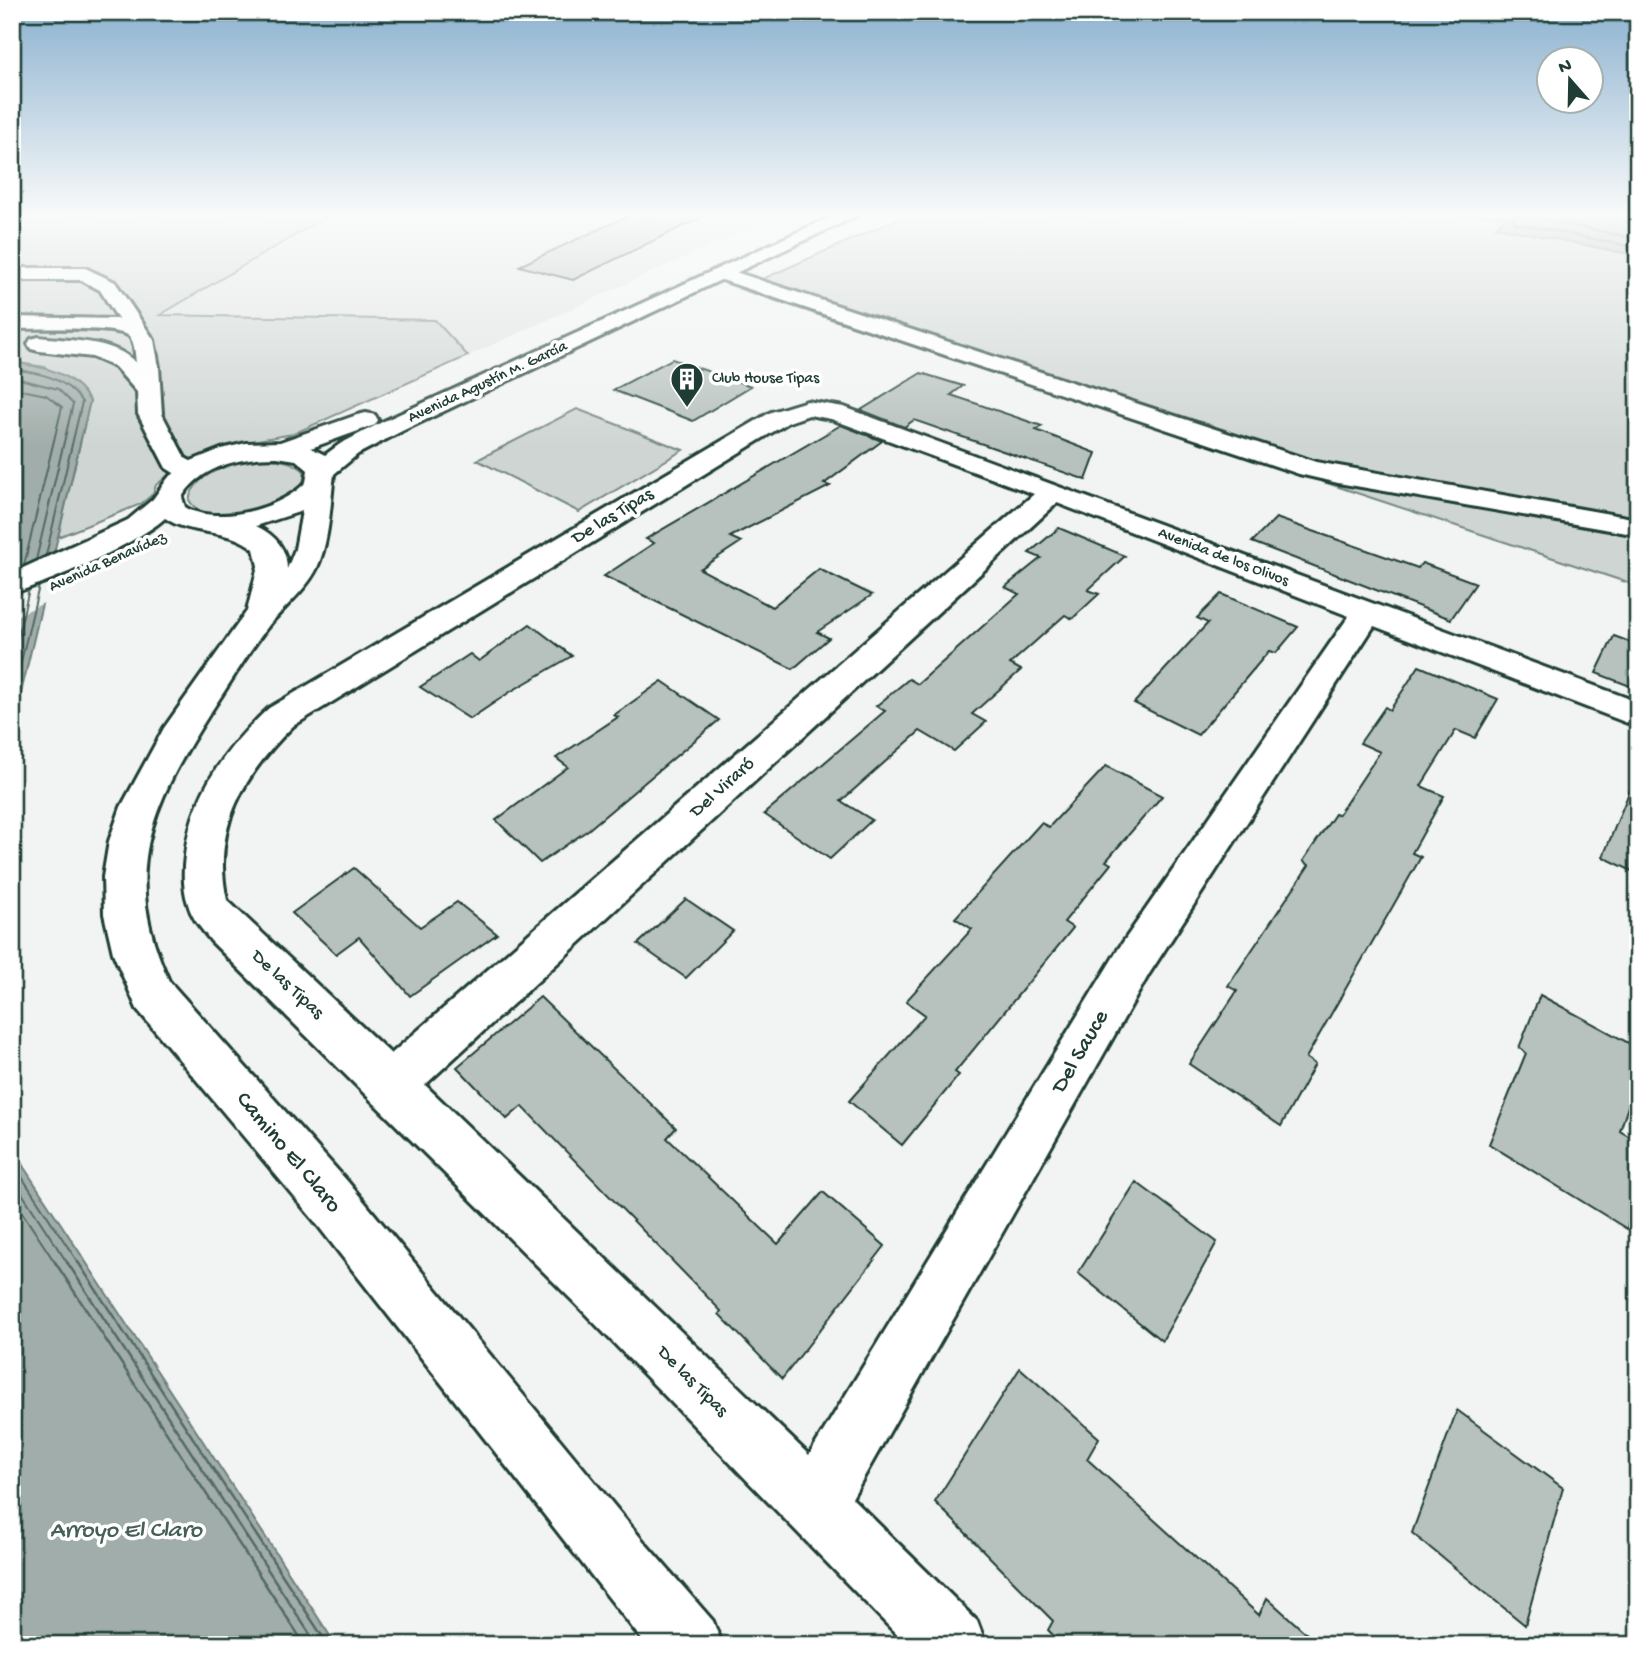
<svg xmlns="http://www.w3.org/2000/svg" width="1650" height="1657" viewBox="0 0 1650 1657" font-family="'Gochi Hand',sans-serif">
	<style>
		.built { fill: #e0e4e3 }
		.green { fill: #ced5d3; stroke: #768984; stroke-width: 2 }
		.water { fill: #a1adaa; stroke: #6d807b; stroke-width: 2 }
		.pier { fill: #f2f3f3 }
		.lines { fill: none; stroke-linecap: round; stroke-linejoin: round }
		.shore-far1 { stroke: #536a63; stroke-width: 2 }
		.shore { stroke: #536a63; stroke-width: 2.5 }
		.building { fill: #b7c1bd; stroke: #1f3d34; stroke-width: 2 }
		.street-casing { stroke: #1f3d34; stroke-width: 6 }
		.secondary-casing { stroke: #1f3d34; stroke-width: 6 }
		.street { fill: #fff; fill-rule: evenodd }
		.secondary { fill: #fff; fill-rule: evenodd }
		.labels { text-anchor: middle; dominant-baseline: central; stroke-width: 7; stroke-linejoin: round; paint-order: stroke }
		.far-poi-label { font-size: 16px; fill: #1f3d34; stroke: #fff; text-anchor: start }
		.far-street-label { font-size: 16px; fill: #1f3d34; stroke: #fff }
		.street-label { font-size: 19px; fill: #1f3d34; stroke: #fff }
		.near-street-label { font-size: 23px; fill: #1f3d34; stroke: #fff }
		.near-water-label { font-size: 24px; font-style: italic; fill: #465f57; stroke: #fff }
	</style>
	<rect width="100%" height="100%" fill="#f2f3f3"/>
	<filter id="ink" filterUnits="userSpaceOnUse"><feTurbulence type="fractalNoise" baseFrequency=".0143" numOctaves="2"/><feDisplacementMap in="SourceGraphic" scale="14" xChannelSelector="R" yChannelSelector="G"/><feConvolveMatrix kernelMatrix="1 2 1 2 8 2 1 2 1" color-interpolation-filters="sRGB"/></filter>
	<g filter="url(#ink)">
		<polygon class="built" points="329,215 777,215 468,356 435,320 158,315"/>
		<g class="green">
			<polygon points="12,215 329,215 160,315 435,320 468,356 293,434 235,444 209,452 175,470 156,485 153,494 141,504 58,537 90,401 45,367 12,362"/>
			<polygon points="907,215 1638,215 1638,586 740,289"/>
			<polygon points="577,409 683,450 579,512 477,460"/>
			<path d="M267 459C282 460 292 461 304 471 311 509 207 534 189 500 196 469 240 461 267 459Z"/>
		</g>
		<g class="water">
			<polygon points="1508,215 1638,215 1638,256 1496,227"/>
			<path d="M12 362C44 367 72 371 90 401L12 731Z"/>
			<polygon points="12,1149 336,1645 12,1645"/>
		</g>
		<polygon class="pier" points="59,549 46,602 12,618 12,569"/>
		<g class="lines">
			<g class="shore-far1">
				<polyline points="1512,215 1515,223 1638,248"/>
				<polyline points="1522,215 1638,239"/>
				<path d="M12 369C40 373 65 377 82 402L46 555"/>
				<polyline points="12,377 58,389 73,404 36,560"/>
				<polyline points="12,388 46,395 62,407 24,565"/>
				<polyline points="12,662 29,589"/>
				<polyline points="12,700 39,586"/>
				<polyline points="12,1162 79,1264"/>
				<polyline points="12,1178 68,1264"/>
				<polyline points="12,1197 56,1264"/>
			</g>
			<g class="shore">
				<polyline points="55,1262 305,1645"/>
				<polyline points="67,1262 317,1645"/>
				<polyline points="78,1262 328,1645"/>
			</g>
		</g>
		<g class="building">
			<polygon points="630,215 706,215 573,280 519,266"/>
			<polygon points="672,359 751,386 693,421 613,390"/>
			<polygon points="921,373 963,386 951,395 1042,426 1036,430 1096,453 1086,480 914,420 904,427 861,410"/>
			<polygon points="841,425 882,441 824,484 830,486 730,537 741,542 700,569 772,607 819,569 872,595 817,632 829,638 793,669 604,576 654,543 646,539"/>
			<polygon points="1276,518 1418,568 1422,563 1476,583 1451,619 1252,542"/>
			<polygon points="1059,528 1125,556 1088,590 1099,594 1072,619 1065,615 1010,664 1021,670 972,714 986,722 954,751 920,731 841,801 872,820 830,859 764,814 885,711 876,706 909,679 918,684 1019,594 1005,587 1041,558 1029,553"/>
			<polygon points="1221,594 1298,627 1276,653 1269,651 1198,735 1134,703 1208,623 1197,618"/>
			<polygon points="530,624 572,656 510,692 470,719 420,687 470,654 479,661"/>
			<polygon points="1614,636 1638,645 1638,689 1596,673"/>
			<polygon points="1419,666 1498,699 1475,738 1456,730 1421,786 1444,796 1412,853 1421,857 1306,1058 1315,1064 1281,1126 1189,1064 1237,991 1228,986 1309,865 1303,861 1335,814 1338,815 1380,752 1360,743 1385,707 1390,710"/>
			<polygon points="662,681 719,720 588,830 540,863 496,820 568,767 556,758 618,717 614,715"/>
			<polygon points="1106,766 1162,796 1106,861 1111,864 1064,922 1073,928 955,1072 959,1075 902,1145 849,1101 925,1015 906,1001 972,929 955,918 1041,823 1049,827"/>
			<polygon points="1636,775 1638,775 1638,874 1603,857"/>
			<polygon points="354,868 420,927 457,902 497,934 410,996 359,937 336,954 292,913"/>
			<polygon points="686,899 733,931 686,978 638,944"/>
			<polygon points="1540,995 1638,1048 1638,1076 1620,1131 1638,1142 1638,1192 1627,1229 1489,1144 1526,1053 1519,1048"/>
			<polygon points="540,997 676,1128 667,1138 778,1244 823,1192 885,1246 782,1379 719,1314 721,1311 522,1106 507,1119 457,1067"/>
			<polygon points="1136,1182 1217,1242 1162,1341 1078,1273"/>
			<polygon points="1020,1368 1099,1438 1087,1459 1259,1615 1267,1598 1319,1645 1063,1645 1048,1630 1053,1621 935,1502"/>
			<polygon points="1457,1410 1563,1488 1525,1625 1412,1533"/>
		</g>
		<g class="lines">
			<defs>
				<g id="street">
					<path d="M12 268H85L115 282 154 340 159 367 162 414 185 458 200 466 204 472 200 478 191 480 182 478 166 468 138 414 137 392 115 367 92 357 39 351 31 349 28 344 31 339 39 337C69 341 114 339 136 363 135 355 135 342 129 336 117 326 33 329 12 329V317L118 319 100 290 81 280H12Z"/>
					<polygon points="723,268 1316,462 1638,519 1638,535 1338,483 1299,474 716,278 713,274"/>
					<path d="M807 401 844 407 1638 702V727L1374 626 1149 974 852 1498 977 1621 986 1645H907L574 1302 211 941C202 929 192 919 188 904 183 889 183 871 185 856 191 796 225 748 269 708L771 412ZM809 415 831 419 1034 494 391 1054 227 900C211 829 244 774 293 726L789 422ZM1057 503 1349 616 1119 948 809 1455 425 1085Z"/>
				</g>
				<path id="secondary" d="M835 215H858L402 431 358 454 334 474C330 505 330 539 317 568 305 592 282 608 266 629 246 656 229 685 210 713 150 807 120 874 169 981L348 1182 644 1542 713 1621 722 1645H646L312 1218 137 1009 113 953 104 914 103 877 109 841 121 807 164 728 247 611 258 566 254 549C228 527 193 537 165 518 139 542 48 584 12 593V573L128 520 153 499 168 478 191 461 221 449 246 443 280 442 357 415 366 413 375 415 378 420 375 425 311 448 325 455 340 444 384 421ZM277 457 296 460 308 470 306 482C282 509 215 526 185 507L182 497C202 465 242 457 277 457ZM302 511 295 549 287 569C287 548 275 535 256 526Z"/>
			</defs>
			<use href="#street" class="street-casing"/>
			<use href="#secondary" class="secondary-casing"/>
			<use href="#street" class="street"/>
			<use href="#secondary" class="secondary"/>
		</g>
	</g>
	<linearGradient id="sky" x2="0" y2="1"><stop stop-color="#8bb1cf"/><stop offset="0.48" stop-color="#f9fafa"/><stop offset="1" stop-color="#f9fafa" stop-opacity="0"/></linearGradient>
	<rect width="1650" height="447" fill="url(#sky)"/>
	<defs>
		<symbol id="building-pin" viewBox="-11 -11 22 30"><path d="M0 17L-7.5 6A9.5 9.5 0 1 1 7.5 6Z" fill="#1f3d34" stroke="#fff"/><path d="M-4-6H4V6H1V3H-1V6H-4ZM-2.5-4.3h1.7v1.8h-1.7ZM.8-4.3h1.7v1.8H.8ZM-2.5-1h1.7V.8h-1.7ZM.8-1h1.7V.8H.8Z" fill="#fff"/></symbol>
	</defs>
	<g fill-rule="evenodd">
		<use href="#building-pin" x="668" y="360" width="38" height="52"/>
	</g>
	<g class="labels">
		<g class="far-poi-label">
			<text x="712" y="379">Club House Tipas</text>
		</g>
		<g class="far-street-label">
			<text transform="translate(488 383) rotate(-25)">Avenida Agustín M. García</text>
			<text transform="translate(1223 558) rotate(21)">Avenida de los Olivos</text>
			<text transform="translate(108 563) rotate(-24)">Avenida Benavídez</text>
		</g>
		<g class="street-label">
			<text transform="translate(613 517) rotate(-31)">De las Tipas</text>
			<text transform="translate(723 788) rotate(-42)">Del Viraró</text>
			<text transform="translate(287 985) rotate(43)">De las Tipas</text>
			<text transform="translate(692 1382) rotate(45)">De las Tipas</text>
		</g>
		<g class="near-street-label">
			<text transform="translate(1081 1052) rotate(-60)">Del Sauce</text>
			<text transform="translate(288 1153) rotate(50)">Camino El Claro</text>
		</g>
		<g class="near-water-label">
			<text x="126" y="1531">Arroyo El Claro</text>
		</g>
	</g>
	<rect width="1650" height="1657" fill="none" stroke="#fff" stroke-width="42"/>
	<rect x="21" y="21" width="1608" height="1615" fill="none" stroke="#1f3d34" stroke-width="2.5" filter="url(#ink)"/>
	<g transform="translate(1570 80) rotate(340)"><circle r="33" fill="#ffffff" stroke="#a5b1ae" stroke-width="2"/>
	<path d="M0-5L12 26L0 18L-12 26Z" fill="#1f3d34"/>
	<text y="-10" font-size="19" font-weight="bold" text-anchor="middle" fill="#1f3d34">N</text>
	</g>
</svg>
